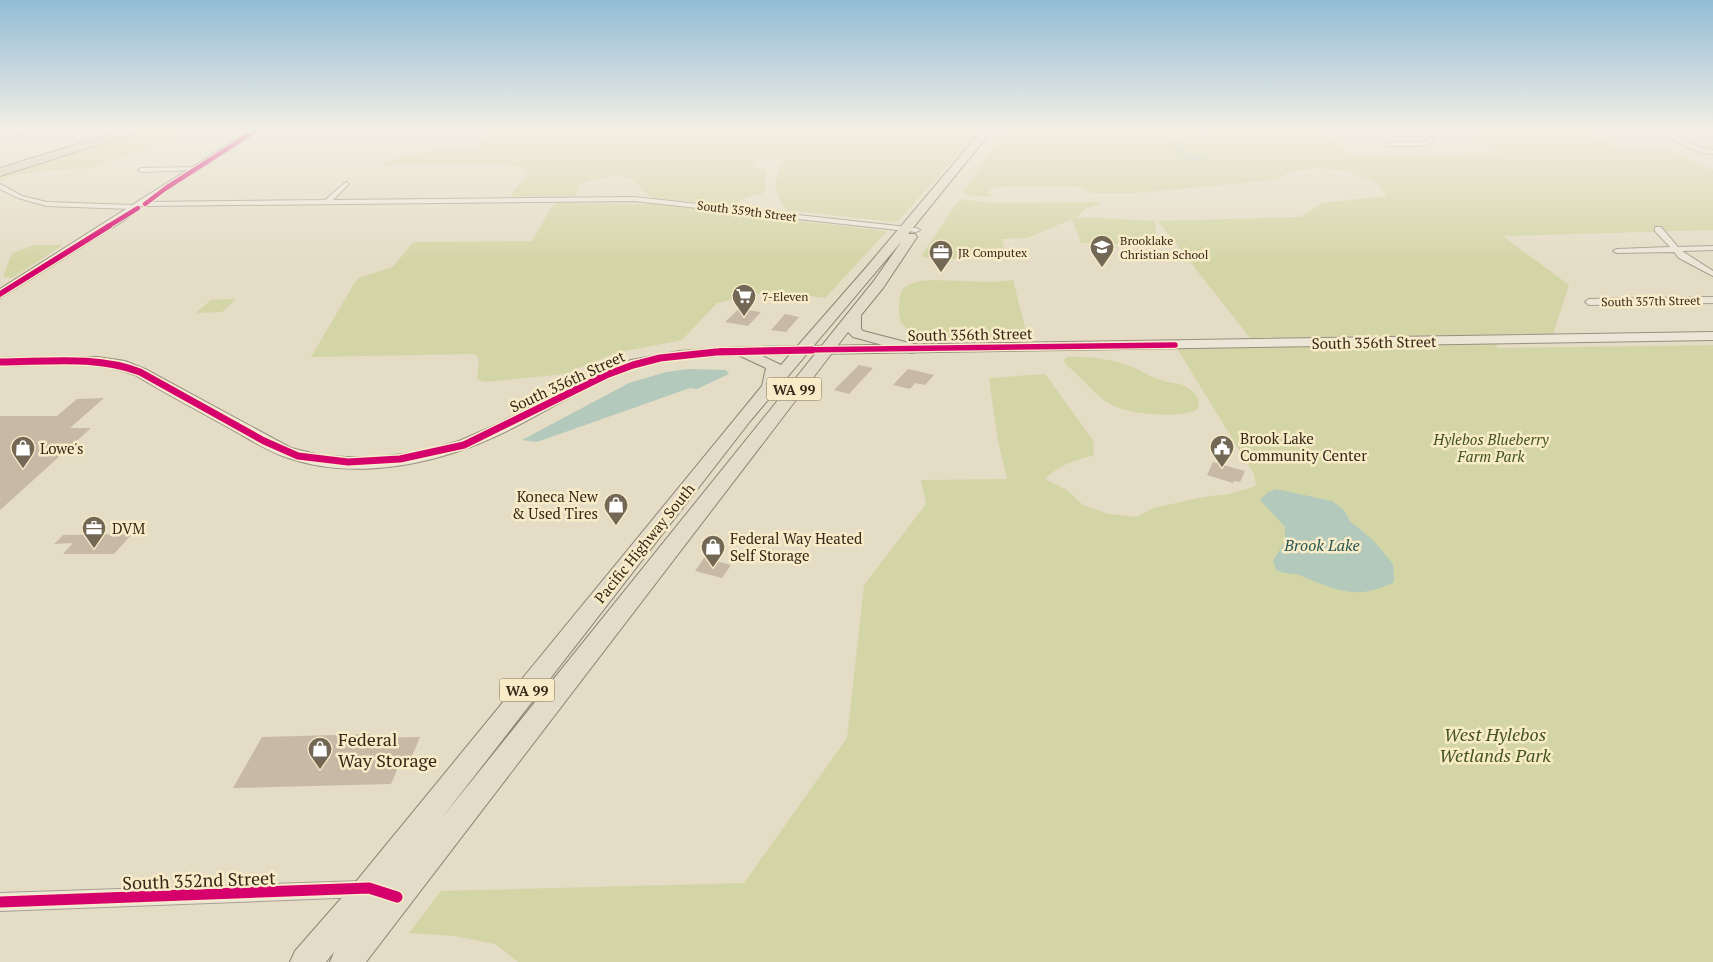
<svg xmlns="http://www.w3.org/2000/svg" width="1713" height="962" viewBox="0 0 1713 962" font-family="'PT Serif',serif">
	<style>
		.green { fill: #d3d5a6; fill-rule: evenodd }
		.water { fill: #b3c9bb }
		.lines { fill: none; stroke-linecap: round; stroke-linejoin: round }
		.stream { stroke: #b3c9bb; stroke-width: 2 }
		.building { fill: #c8b9a6 }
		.street-casing { stroke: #a8a090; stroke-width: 2 }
		.secondary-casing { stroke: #988f80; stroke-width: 2 }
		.primary-casing { stroke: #8d8576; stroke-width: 2 }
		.highway-casing { stroke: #8d8576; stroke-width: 2 }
		.street { fill: #ebe6d8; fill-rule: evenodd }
		.secondary { fill: #ebe6d8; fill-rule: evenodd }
		.primary { fill: #e3dcc8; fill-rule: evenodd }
		.highway { fill: #d7ccb6; fill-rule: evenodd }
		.cycleway-far3-casing { stroke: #f8ecc8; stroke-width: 6 }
		.cycleway-far2-casing { stroke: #f8ecc8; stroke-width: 8 }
		.cycleway-far1-casing { stroke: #f8ecc8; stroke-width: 10 }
		.cycleway-casing { stroke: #f8ecc8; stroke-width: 14 }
		.cycleway-far3 { stroke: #d6006c; stroke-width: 4.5 }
		.cycleway-far2 { stroke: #d6006c; stroke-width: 5.5 }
		.cycleway-far1 { stroke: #d6006c; stroke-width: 7 }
		.cycleway { stroke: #d6006c; stroke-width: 11 }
		.labels { text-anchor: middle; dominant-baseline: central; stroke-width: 5; stroke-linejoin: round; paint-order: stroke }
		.far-street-label { font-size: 12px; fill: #362819; stroke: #f8ecc8 }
		.far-poi-label { font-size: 12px; fill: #362819; stroke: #f8ecc8; text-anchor: start }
		.shield { fill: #f8ecc8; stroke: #70634e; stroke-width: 1 }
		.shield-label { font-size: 14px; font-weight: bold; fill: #362819 }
		.street-label { font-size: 15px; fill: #362819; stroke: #f8ecc8 }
		.poi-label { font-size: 15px; fill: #362819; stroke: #f8ecc8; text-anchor: start }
		.park-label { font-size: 15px; font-style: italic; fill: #44541d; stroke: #f8ecc8 }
		.water-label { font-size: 16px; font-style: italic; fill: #265755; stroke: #f8ecc8 }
		.near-park-label { font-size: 18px; font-style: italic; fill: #44541d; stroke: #f8ecc8 }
		.near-poi-label { font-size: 18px; fill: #362819; stroke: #f8ecc8; text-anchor: start }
		.near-street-label { font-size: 18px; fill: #362819; stroke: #f8ecc8 }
	</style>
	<rect width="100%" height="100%" fill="#e4dcc5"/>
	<g class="green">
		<polygon points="154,129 173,129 168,131 195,131 157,140 154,147 128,154 92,168 54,170 27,173 0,180 0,177"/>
		<path d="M489 129H981L898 221 893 222 786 210C778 198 773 189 777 175 779 169 783 165 784 160L781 158 758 160 752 164 754 167 767 170 764 193 747 197 731 206 654 198C646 196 640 185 633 180 619 171 591 179 578 186L576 195 572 196 512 197 510 195 528 174 521 167 507 165H376C396 160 417 152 438 150 450 149 465 153 477 147 484 144 489 136 489 129Z"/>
		<polygon points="1006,129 1318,129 1352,155 1502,154 1468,129 1580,129 1624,150 1668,150 1713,170 1713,230 1503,236 1569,285 1553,334 1250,338 1158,221 1300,217 1322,203 1387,196 1377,183 1348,171 1318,168 1290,172 1275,180 1137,193 1091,193 1082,188 1070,186 995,187 988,190 992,196 984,197 963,194 963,192"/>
		<polygon points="963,199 992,203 1099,202 1101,204 1087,208 1075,218 1086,217 1155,221 1156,245 1081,243 1072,219 1027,238 1002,239 1006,256 954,259 923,257 922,255 957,202"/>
		<polygon points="557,203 656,204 887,231 825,298 781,292 762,293 717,303 682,340 615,353 565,374 484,382 477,379 479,360 475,354 311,357 354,284 359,278 393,267 413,242 532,241 551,208"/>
		<polygon points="34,245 63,245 12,278 3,277 12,253"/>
		<path d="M930 280 992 282 1013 280 1028 339C1002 338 921 343 904 326 897 319 899 306 900 297 901 283 920 281 930 280Z"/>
		<polygon points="236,299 222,312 196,313 211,300"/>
		<path d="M1490 340 1499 348 1713 345V962H518L495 944 454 936 409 933 441 891 744 883 847 738 864 585 926 504 921 480 1007 479 998 441 989 378 1045 374 1093 440 1094 455C1076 460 1058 465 1045 479L1067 490 1083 505 1109 514 1136 517 1154 508 1203 497 1229 494 1256 486 1254 474 1175 345ZM1267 493 1344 510 1350 521 1285 533V527L1261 500Z"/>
		<path d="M1067 357C1090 356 1113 359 1135 368 1142 371 1149 376 1156 378 1177 387 1183 378 1199 399L1198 409C1180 419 1131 415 1112 405 1097 398 1081 376 1066 365L1064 360Z"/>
	</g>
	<g class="water">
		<polygon points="689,369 726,370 729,374 697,389 690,388 537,442 522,440 629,383 666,372"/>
		<path d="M1276 489 1332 501 1344 510 1350 521 1374 541 1393 564 1394 582C1364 597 1347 594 1316 582 1310 580 1302 575 1295 574 1287 573 1285 574 1276 570L1273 560 1285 542V527L1260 500 1267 493Z"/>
	</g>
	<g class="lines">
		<path class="stream" d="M1183 159 1202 158 1180 152 1172 141C1188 140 1203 138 1217 129"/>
	</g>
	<g class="building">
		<polygon points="739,309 761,312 748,326 725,322"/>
		<polygon points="785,314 799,317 786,332 771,330"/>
		<polygon points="859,365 873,368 849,394 834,390"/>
		<polygon points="908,369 934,375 925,385 915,383 910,389 893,385"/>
		<polygon points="104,398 70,428 91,428 0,510 0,416 57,416 77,399"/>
		<polygon points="1213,462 1245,471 1240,482 1234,481 1233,483 1207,475"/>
		<polygon points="132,534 114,554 63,554 73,543 54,544 63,535"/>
		<polygon points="704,558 731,565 722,578 695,571"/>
		<polygon points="371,734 369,738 420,737 412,756 403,756 391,784 233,788 262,737"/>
	</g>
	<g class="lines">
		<defs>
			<g id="street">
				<path d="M1413 129C1422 129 1430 134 1435 141L1422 146H1387L1384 144 1387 142H1422L1428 140Z"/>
				<polygon points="1650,129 1658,129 1699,147 1713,150 1713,154 1701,153"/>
				<polygon points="195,167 197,168 197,170 141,172 138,170 141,168"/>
				<polygon points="346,182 349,184 333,200 634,197 916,228 920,230 916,232 634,201 146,206 143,204 146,202 325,200"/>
				<polygon points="0,184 22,196 47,202 131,205 134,207 131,209 47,206 18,198 0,189"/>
				<polygon points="1655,227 1661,227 1678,247 1713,246 1713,250 1682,251 1713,271 1713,276 1679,258 1674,252 1617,253 1613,251 1617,249 1670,247 1655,231"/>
				<polygon points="1713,297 1713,303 1589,305 1585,302 1589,299"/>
				<polygon points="363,881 369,883 372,889 369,895 363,897 0,911 0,893"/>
			</g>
			<g id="secondary">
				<polygon points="22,129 46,129 42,131 0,137 0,131"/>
				<polygon points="252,129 262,129 142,206 136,206 136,210 123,221 0,298 0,289"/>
				<path d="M1713 332V340L741 355C708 357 672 356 640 366 593 381 551 409 507 431 442 463 359 482 288 458 267 451 249 439 231 429 199 411 166 394 135 375 94 358 44 366 0 366V358L98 357 125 361 145 369 291 448 324 456 371 458 419 452 459 441 498 424 582 380 631 360 680 351 741 347Z"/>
			</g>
			<path id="primary" d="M983 129H993L908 234H915L917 237 883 288 861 315V329L863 331 917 345 920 348 917 351 912 353 853 337 848 332 366 962H330L334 952 326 962H290L295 951 359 878 762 386 766 368 736 354 733 351 736 348H746L781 365 864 270ZM902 241 873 282 441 819 751 420Z"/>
			<polygon id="highway" points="126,129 142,129 141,131 0,176 0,168"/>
		</defs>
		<use href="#street" class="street-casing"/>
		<use href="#secondary" class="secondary-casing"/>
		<use href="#primary" class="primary-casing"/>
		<use href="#highway" class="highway-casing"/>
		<use href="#street" class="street"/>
		<use href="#secondary" class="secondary"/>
		<use href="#primary" class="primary"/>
		<use href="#highway" class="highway"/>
		<defs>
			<g id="cycleway-far3">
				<polyline points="145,204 166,188 258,129"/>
				<polyline points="107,227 138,208"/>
			</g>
			<g id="cycleway-far2">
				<polyline points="0,294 109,226"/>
				<polyline points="720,351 1175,345"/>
			</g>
			<path id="cycleway-far1" d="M0 362C46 362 96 355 140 372L264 441 298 456 348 462 400 459 464 445 606 375 633 365 660 358 716 352 812 350"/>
			<polyline id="cycleway" points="0,902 369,888 397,897"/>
		</defs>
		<use href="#cycleway-far3" class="cycleway-far3-casing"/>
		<use href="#cycleway-far2" class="cycleway-far2-casing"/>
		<use href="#cycleway-far1" class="cycleway-far1-casing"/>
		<use href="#cycleway" class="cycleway-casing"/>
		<use href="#cycleway-far3" class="cycleway-far3"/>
		<use href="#cycleway-far2" class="cycleway-far2"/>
		<use href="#cycleway-far1" class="cycleway-far1"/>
		<use href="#cycleway" class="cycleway"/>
	</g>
	<linearGradient id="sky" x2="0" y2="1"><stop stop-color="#93bcd6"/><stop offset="0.49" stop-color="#f3efe5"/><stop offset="1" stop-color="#f3efe5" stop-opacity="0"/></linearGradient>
	<rect width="1713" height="264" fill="url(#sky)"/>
	<defs>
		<symbol id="school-pin" viewBox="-11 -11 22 30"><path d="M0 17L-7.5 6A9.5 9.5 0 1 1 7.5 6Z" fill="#736755" stroke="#f8ecc8"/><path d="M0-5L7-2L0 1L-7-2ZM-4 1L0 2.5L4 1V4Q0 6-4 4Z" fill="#fff"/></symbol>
		<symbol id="office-pin" viewBox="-11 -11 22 30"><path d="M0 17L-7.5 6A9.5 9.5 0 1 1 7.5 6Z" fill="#736755" stroke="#f8ecc8"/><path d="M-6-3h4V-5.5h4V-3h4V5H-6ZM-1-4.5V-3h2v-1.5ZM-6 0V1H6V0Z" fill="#fff"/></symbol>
		<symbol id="supermarket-pin" viewBox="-11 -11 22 30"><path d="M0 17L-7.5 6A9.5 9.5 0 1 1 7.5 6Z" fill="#736755" stroke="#f8ecc8"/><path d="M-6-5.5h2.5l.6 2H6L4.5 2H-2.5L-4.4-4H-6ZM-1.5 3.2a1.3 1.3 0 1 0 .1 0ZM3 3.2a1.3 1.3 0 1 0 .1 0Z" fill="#fff"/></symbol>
		<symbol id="civic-pin" viewBox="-11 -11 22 30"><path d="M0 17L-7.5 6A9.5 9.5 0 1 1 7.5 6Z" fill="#736755" stroke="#f8ecc8"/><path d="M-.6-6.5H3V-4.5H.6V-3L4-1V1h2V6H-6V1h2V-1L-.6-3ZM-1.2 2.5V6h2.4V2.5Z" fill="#fff"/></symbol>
		<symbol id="shop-pin" viewBox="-11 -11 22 30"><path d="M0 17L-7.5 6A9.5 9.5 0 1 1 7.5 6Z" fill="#736755" stroke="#f8ecc8"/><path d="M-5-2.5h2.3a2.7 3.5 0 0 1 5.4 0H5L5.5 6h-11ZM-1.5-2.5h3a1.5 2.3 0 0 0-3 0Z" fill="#fff"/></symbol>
	</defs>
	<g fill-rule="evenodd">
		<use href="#school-pin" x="1088" y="233" width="28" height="38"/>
		<use href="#office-pin" x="927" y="238" width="28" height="38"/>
		<use href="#supermarket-pin" x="730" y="282" width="28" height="38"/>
		<use href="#civic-pin" x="1208" y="433" width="28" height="38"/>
		<use href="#shop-pin" x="9" y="434" width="28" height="38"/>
		<use href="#shop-pin" x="602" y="491" width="28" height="38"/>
		<use href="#office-pin" x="80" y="514" width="28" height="38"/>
		<use href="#shop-pin" x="699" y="533" width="28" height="38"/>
		<use href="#shop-pin" x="306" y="735" width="28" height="38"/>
	</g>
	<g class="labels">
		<g class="far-street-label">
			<text transform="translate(747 211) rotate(7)">South 359th Street</text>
			<text transform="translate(1651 301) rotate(-1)">South 357th Street</text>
		</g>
		<g class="far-poi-label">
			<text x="1120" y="240">Brooklake<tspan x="1120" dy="14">Christian School</tspan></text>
			<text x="958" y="252">JR Computex</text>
			<text x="762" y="296">7-Eleven</text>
		</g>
		<g class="shield">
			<rect x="766.5" y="377.5" width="55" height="23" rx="4"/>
			<rect x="499.5" y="678.5" width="55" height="23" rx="4"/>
		</g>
		<g class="shield-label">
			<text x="794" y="389">WA 99</text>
			<text x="527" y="690">WA 99</text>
		</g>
		<g class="street-label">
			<text transform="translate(970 334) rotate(-1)">South 356th Street</text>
			<text transform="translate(1374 342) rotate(-1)">South 356th Street</text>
			<text transform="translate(567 381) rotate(-25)">South 356th Street</text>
			<text transform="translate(644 543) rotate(-51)">Pacific Highway South</text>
		</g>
		<g class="poi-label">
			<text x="1240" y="438">Brook Lake<tspan x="1240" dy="17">Community Center</tspan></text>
			<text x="40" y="448">Lowe's</text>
			<text x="598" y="496" text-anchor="end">Koneca New<tspan x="598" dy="17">&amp; Used Tires</tspan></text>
			<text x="112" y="528">DVM</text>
			<text x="730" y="538">Federal Way Heated<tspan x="730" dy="17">Self Storage</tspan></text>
		</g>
		<g class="park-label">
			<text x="1491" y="439">Hylebos Blueberry<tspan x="1491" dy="17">Farm Park</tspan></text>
		</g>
		<g class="water-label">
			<text x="1322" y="545">Brook Lake</text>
		</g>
		<g class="near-park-label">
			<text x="1495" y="734">West Hylebos<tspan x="1495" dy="21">Wetlands Park</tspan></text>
		</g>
		<g class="near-poi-label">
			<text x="338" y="739">Federal<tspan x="338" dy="21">Way Storage</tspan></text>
		</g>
		<g class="near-street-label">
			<text transform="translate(199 880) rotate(-2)">South 352nd Street</text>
		</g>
	</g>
</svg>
